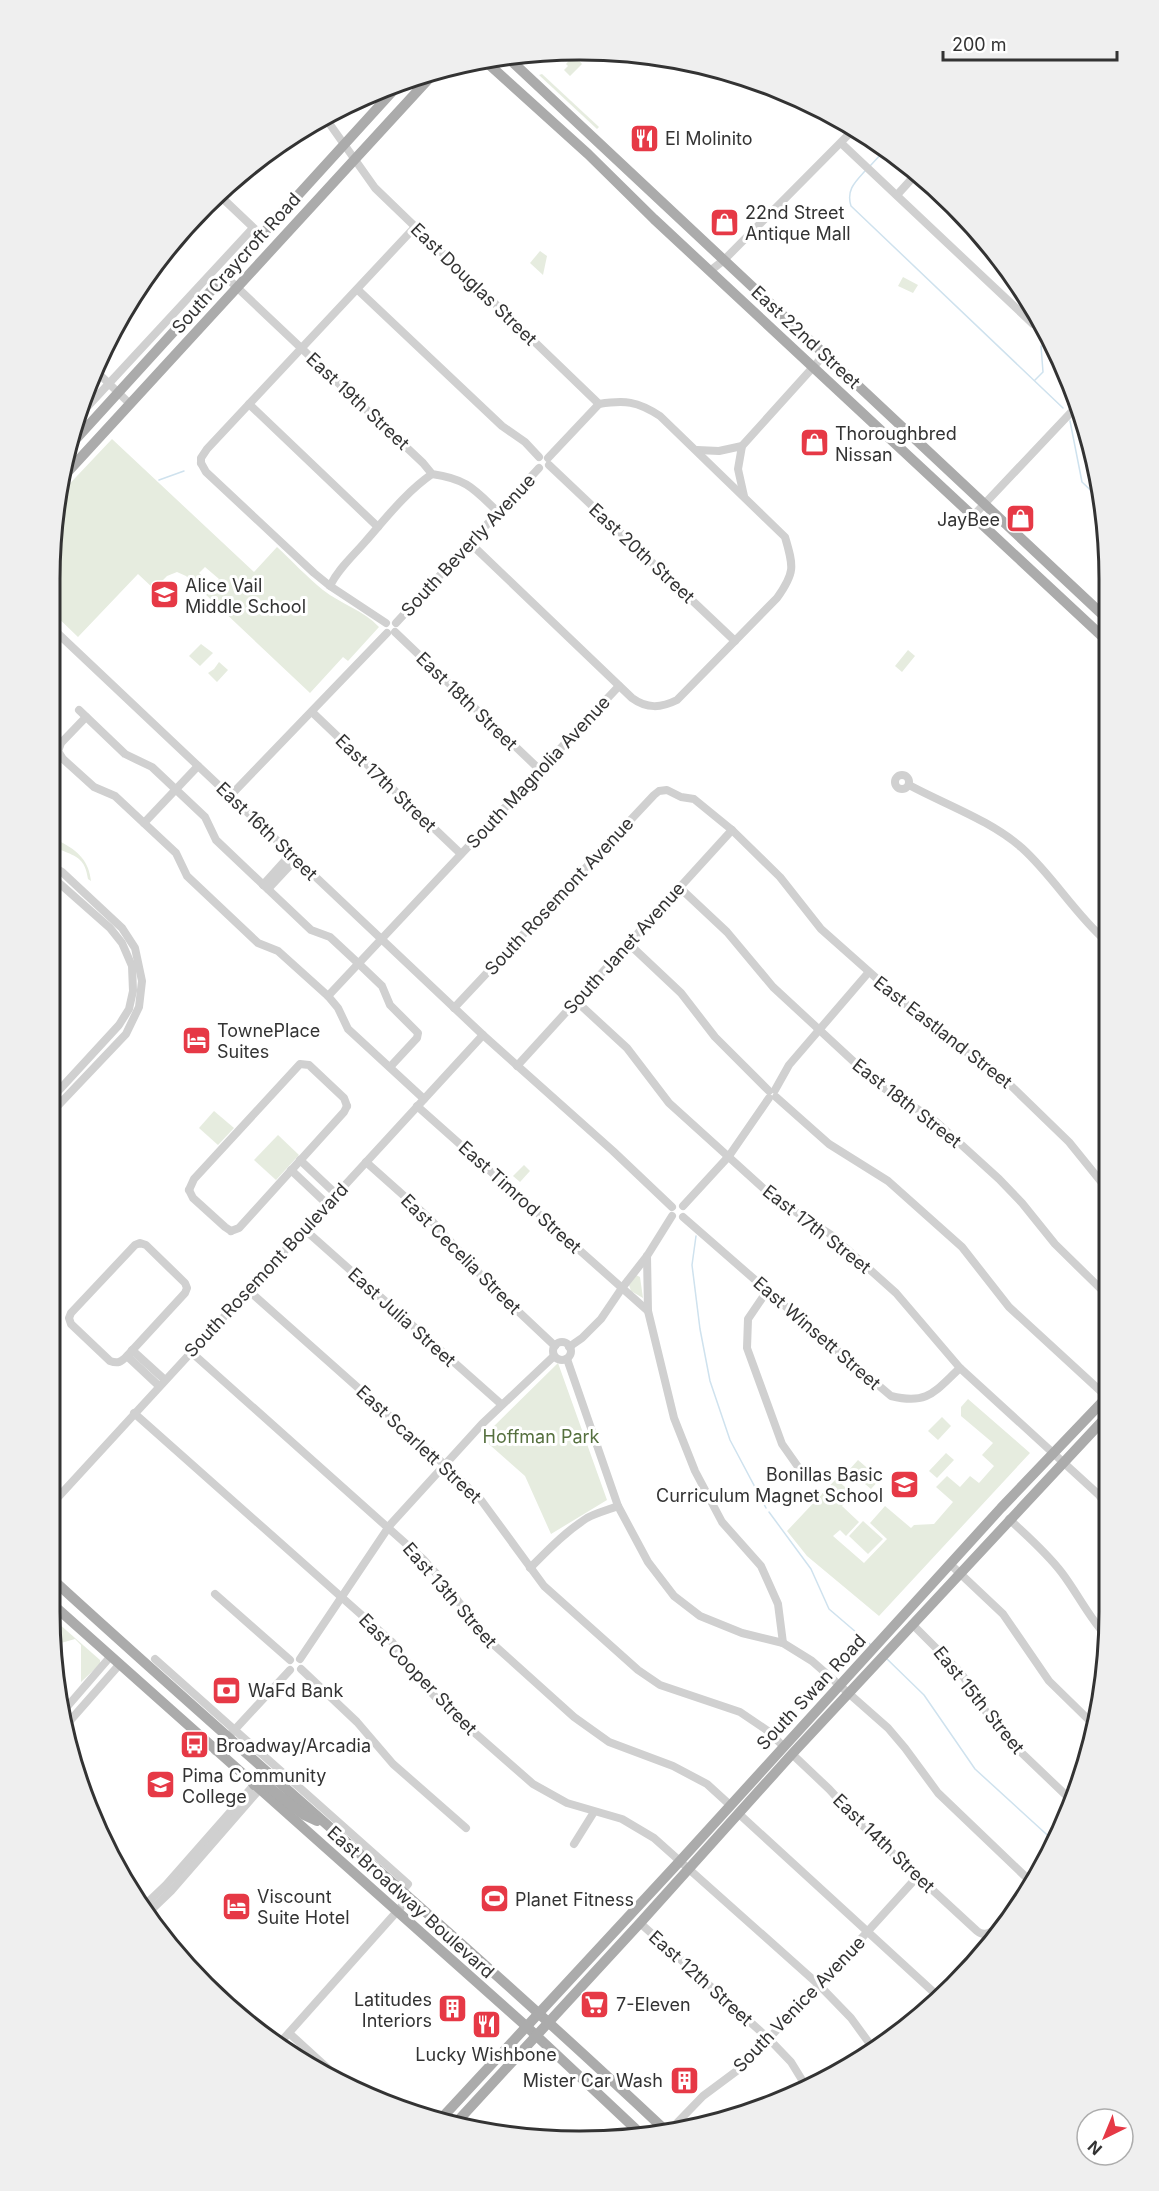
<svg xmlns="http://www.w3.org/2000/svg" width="1159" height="2191" viewBox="0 0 1159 2191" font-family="Inter,sans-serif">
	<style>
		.green { fill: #e6ecdf; fill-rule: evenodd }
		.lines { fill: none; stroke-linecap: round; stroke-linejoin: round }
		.stream { stroke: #cfe2ee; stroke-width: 1.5 }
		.minor { stroke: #d0d0d0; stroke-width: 8 }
		.major { stroke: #ababab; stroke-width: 10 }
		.labels { text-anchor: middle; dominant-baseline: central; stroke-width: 6; stroke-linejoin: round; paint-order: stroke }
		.poi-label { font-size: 18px; fill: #333; stroke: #fff; text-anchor: start }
		.street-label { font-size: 18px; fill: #333; stroke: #fff }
		.park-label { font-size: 18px; fill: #56703f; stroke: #fff }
		.rim { fill: none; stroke: #333; stroke-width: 3 }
	</style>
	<rect width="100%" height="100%" fill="#fff"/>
	<g class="green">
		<polygon points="574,55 582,64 570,76 564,70 568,66 566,64"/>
		<polygon points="542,74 599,127 597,129 539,75"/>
		<polygon points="540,251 547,256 543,275 530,263"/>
		<polygon points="903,277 918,285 913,293 898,286"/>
		<path d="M112 439 254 572 277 547C292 561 307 577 323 590 341 604 363 610 379 627L348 661 343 657 310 693 186 576 177 572 167 576 154 589 138 574 78 637 51 611V545L59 495ZM205 567 219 579 213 586 199 573Z"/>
		<polygon points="201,644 213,653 200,666 189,656"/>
		<polygon points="908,650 915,656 902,672 895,666"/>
		<polygon points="219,662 228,670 217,682 208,673 214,669"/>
		<path d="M61 842C78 851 89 861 91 881L88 879C85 859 78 857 61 850Z"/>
		<polygon points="214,1111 234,1128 218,1145 199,1128"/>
		<polygon points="278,1135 299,1155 276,1180 254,1160"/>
		<polygon points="524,1165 530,1171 520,1182 513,1176"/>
		<polygon points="636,1275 640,1277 643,1298 631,1291 629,1285"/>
		<polygon points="558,1363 607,1500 551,1534 525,1476 482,1438"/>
		<polygon points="968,1399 1030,1453 879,1616 807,1556 787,1531 836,1479 853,1494 842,1506 859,1522 846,1536 840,1530 833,1536 864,1563 887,1539 870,1523 885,1506 911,1528 914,1525 934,1524 953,1502 936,1487 947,1476 960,1487 970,1476 979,1483 994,1466 982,1455 993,1443 961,1416 961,1407"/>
		<polygon points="942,1417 951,1426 938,1440 928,1431"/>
		<polygon points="946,1453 954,1460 937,1478 929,1471"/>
		<polygon points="858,1460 880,1479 871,1489 865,1484 869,1479 860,1471 855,1475 849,1470"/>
		<polygon points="863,1521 883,1539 868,1554 849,1536"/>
		<polygon points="50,1616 100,1660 100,1664 81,1682 81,1645 75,1639 61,1643 56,1638 62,1629 51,1622"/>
	</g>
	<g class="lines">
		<g class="stream">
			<polyline points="870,166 884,151"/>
			<path d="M865 171C855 182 846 190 851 206L1063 408"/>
			<polyline points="1035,380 1043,372 1041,346"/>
			<polyline points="1070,421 1082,482 1103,502"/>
			<polyline points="159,480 184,471"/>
			<polyline points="696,1236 692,1265 700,1329 710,1381 730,1440 766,1508"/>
			<polyline points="769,1512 811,1569 829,1609 871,1645"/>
			<polyline points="886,1658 924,1695 975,1769 1056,1843"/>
		</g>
		<g class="minor">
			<polyline points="324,116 375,188 599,404"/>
			<polyline points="841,143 1033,324 1042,327"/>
			<polyline points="218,194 257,231"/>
			<polyline points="897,195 917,173"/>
			<polyline points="710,271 724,260 853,130"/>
			<path d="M225 276 423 463 432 474C467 479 474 489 498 512"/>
			<polyline points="358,290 502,426 525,442 539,457"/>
			<polyline points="95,370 130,404"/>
			<polyline points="249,404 378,527"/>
			<polyline points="76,419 253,228"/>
			<polyline points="742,446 738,469 744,496"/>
			<polyline points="697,450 719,451 742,446 825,354"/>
			<polyline points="548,458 599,404"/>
			<polyline points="201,463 201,458 207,449 415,227"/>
			<polyline points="201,463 206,472 314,573 330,586 386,623"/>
			<polyline points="549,465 735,641"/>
			<polyline points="974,515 1077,406"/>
			<path d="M470 543 632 698C647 709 661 708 677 700L777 598C795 573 794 567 785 537L660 416C637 401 625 400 599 404"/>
			<path d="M330 586C338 569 353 556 365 542 386 518 406 492 432 474"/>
			<polyline points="396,623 539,468"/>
			<polyline points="51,627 483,1035 613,1151 672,1207"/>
			<polyline points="395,632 540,770"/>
			<polyline points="79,710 125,754 152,767 205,817 216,840 311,930 330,937 359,964 382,986 390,1005 418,1033 417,1038 390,1067"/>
			<polyline points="312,712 461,854"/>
			<polyline points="86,717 61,743 58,751 63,759 94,787 115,796 176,853 187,876 258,943 278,951 328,996 338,1008 348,1029 424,1099"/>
			<circle cx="902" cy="782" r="7"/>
			<path d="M909 785C946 805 990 820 1022 848 1053 876 1075 914 1106 941"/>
			<polyline points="230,796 387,633"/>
			<polyline points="144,823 198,766"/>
			<polyline points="263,885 291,854"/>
			<polyline points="679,887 727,932 773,987 879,1085 933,1119 999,1179 1022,1203 1055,1244 1107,1295"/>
			<polyline points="268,889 296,859"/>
			<polyline points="629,944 681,993 715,1037 769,1091"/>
			<polyline points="328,996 619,686"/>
			<polyline points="576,1001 627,1048 669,1103 774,1198 830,1234 896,1293 960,1368 1099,1495 1108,1508"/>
			<polyline points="454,1008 654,795 659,791 667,790 681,797 694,799 732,830 780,877 821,929 936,1031 1001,1076 1069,1142 1107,1189"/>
			<polyline points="517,1066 732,830"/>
			<polyline points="775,1090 789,1065 868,973"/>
			<polyline points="776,1097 829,1144 888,1181 962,1247 1009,1307 1107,1397"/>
			<polyline points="50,1100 119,1025 129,1009 133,991 132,966 122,943 110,928 50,875"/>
			<polyline points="417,1106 648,1311 674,1418 695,1471 722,1522 761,1566 778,1604 783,1643"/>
			<polyline points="50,1114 126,1034 139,1007 142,981 135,948 122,928 62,872 50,865"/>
			<polyline points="300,1160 336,1194"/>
			<polyline points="366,1162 430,1219 489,1284 555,1346"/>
			<polyline points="291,1170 327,1204"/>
			<polyline points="189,1190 194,1179 300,1064 309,1065 344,1098 347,1106"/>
			<polyline points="189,1190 193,1198 225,1227 231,1231"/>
			<polyline points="683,1206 729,1156 769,1098"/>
			<path d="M683 1217 785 1306 891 1396C928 1405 934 1392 960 1368"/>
			<polyline points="304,1229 501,1404"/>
			<polyline points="231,1231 239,1228 344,1112 347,1106"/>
			<path d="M140 1243 146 1245 185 1283 187 1288 185 1293 127 1356C121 1362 118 1364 110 1361L71 1324 69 1318 71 1313 135 1245Z"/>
			<polyline points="647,1256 648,1311"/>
			<polyline points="248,1290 445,1465 481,1500 544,1586 638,1670 660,1685 740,1712 768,1731 783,1746"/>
			<polyline points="767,1291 748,1319 747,1348 782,1444 801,1471"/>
			<circle cx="562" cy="1351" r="9"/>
			<polyline points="569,1347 582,1338 601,1319 622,1288 647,1256 672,1216"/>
			<polyline points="132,1350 165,1380"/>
			<polyline points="191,1352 423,1559 443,1581 485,1637 574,1717 609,1742 673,1766 707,1784 730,1805"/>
			<polyline points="127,1356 159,1386"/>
			<polyline points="567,1359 618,1506 648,1562 674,1596 700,1616 742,1633 783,1643 812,1661 888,1728 905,1748 938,1793 1030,1881"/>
			<polyline points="134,1413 392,1642 426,1687 443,1705 533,1784 567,1803 622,1819 654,1838 819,1985 851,2018 875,2051"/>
			<polyline points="50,1506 483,1035"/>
			<path d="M1009 1519C1027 1536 1046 1552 1062 1573 1078 1594 1089 1618 1108 1638"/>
			<polyline points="950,1564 1003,1614 1049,1681 1095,1726"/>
			<path d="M530 1568C548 1550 565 1532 587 1518 596 1513 608 1510 618 1506"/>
			<polyline points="215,1594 290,1660"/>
			<polyline points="912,1624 961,1673 992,1721 1007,1739 1072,1801"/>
			<polyline points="155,1659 408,1884 401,1892"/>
			<polyline points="300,1659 390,1525 482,1424 554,1356"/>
			<polyline points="301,1669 357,1722 393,1764 466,1828"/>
			<polyline points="66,1708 110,1657"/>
			<polyline points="68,1723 119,1665"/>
			<polyline points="215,1751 290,1670"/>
			<path d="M792 1754 829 1789 862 1825 977 1931C983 1936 989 1934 995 1929"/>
			<polyline points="738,1813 940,1998"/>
			<polyline points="574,1844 594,1812"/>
			<polyline points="144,1906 166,1885 254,1785"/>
			<polyline points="148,1913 171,1891 259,1790"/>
			<polyline points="640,1923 769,2039 791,2062 807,2088"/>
			<polyline points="252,2021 278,2045"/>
			<polyline points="289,2033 335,2075"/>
			<polyline points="278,2045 409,1898"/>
			<polyline points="674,2126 703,2096 742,2067 819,1985 918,1876"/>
		</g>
		<g class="major">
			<polyline points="505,55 1105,617"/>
			<polyline points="484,60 588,154 654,219 1105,639"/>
			<polyline points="66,450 402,81"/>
			<polyline points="62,478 435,72"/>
			<path d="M50 1577C253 1763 463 1940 664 2129"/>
			<polyline points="50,1602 526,2026 641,2134"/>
			<polyline points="254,1785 261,1782 265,1784 304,1815 317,1821"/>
			<polyline points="438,2122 680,1861 1001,1508 1108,1396"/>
			<polyline points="454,2125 640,1923 792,1754 1108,1415"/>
		</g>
	</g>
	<defs>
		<symbol id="restaurant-square" viewBox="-11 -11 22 22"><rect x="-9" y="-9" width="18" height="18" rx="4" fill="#e63946" stroke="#fff"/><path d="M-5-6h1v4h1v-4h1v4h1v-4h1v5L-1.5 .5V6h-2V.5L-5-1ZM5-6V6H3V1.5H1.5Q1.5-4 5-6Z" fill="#fff"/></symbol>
		<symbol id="shop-square" viewBox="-11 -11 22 22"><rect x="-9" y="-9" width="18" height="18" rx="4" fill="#e63946" stroke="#fff"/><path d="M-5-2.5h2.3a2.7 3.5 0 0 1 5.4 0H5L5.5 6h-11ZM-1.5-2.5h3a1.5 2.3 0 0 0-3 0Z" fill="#fff"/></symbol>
		<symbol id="school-square" viewBox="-11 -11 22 22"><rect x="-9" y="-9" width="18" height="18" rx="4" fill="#e63946" stroke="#fff"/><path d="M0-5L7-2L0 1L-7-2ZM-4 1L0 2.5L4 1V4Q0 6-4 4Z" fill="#fff"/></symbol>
		<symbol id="hotel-square" viewBox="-11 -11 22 22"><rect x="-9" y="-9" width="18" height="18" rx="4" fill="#e63946" stroke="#fff"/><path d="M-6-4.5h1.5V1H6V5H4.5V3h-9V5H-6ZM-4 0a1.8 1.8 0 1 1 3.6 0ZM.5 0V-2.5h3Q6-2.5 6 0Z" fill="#fff"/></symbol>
		<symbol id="bank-square" viewBox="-11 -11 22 22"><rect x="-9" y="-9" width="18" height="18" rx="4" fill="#e63946" stroke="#fff"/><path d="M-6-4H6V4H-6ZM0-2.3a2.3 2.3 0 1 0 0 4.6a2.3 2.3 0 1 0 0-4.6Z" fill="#fff"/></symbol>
		<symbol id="bus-square" viewBox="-11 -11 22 22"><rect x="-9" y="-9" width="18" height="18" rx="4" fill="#e63946" stroke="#fff"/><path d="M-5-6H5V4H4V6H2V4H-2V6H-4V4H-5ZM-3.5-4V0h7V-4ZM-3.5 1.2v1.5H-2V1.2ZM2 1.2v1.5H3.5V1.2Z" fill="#fff"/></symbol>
		<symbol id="university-square" viewBox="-11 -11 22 22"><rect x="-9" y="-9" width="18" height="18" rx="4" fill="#e63946" stroke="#fff"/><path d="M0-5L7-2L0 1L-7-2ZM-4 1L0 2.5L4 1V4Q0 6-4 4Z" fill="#fff"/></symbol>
		<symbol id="stadium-square" viewBox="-11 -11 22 22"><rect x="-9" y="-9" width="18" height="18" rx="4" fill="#e63946" stroke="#fff"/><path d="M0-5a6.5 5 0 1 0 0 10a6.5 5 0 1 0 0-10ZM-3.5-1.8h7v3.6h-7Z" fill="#fff"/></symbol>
		<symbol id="supermarket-square" viewBox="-11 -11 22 22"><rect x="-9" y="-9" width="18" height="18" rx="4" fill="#e63946" stroke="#fff"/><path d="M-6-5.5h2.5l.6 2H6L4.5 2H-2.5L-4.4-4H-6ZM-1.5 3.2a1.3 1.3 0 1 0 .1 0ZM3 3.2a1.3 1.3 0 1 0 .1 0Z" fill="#fff"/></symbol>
		<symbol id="building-square" viewBox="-11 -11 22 22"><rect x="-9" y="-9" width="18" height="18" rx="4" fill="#e63946" stroke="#fff"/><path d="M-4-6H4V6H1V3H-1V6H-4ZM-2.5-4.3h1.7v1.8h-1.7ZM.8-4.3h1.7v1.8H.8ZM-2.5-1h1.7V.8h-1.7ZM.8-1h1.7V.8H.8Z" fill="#fff"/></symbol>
	</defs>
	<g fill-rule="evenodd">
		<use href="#restaurant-square" x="628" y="122" width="33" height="33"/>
		<use href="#shop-square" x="708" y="206" width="33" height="33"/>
		<use href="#shop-square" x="798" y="426" width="33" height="33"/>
		<use href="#shop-square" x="1004" y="502" width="33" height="33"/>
		<use href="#school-square" x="148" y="578" width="33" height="33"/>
		<use href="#hotel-square" x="180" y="1024" width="33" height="33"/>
		<use href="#school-square" x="888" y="1468" width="33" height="33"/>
		<use href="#bank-square" x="210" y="1674" width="33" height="33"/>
		<use href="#bus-square" x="178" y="1728" width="33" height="33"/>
		<use href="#university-square" x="144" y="1768" width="33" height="33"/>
		<use href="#stadium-square" x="478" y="1882" width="33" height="33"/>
		<use href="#hotel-square" x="220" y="1890" width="33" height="33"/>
		<use href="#supermarket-square" x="578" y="1988" width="33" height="33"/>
		<use href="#building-square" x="436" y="1992" width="33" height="33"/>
		<use href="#restaurant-square" x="470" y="2008" width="33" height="33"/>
		<use href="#building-square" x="668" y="2064" width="33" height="33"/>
	</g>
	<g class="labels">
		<g class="poi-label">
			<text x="665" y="138">El Molinito</text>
			<text x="745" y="212">22nd Street<tspan x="745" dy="21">Antique Mall</tspan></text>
			<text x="835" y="433">Thoroughbred<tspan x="835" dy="21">Nissan</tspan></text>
			<text x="1000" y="519" text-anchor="end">JayBee</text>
			<text x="185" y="585">Alice Vail<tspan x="185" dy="21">Middle School</tspan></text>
			<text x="217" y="1030">TownePlace<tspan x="217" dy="21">Suites</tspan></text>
			<text x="883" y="1474" text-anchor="end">Bonillas Basic<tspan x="883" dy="21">Curriculum Magnet School</tspan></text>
			<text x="248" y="1690">WaFd Bank</text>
			<text x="216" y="1745">Broadway/Arcadia</text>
			<text x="182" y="1775">Pima Community<tspan x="182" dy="21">College</tspan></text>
			<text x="257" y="1896">Viscount<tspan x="257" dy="21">Suite Hotel</tspan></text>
			<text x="515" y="1899">Planet Fitness</text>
			<text x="432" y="1999" text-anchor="end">Latitudes<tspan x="432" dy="21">Interiors</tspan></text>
			<text x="616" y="2004">7-Eleven</text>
			<text x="486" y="2054" text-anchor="middle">Lucky Wishbone</text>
			<text x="663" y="2080" text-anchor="end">Mister Car Wash</text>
		</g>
		<g class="street-label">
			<text transform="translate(236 263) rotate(-48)">South Craycroft Road</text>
			<text transform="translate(474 284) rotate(44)">East Douglas Street</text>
			<text transform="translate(806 337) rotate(43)">East 22nd Street</text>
			<text transform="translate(358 401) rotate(43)">East 19th Street</text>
			<text transform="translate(468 545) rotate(-47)">South Beverly Avenue</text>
			<text transform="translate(642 553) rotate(43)">East 20th Street</text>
			<text transform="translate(467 701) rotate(44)">East 18th Street</text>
			<text transform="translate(538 772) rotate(-47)">South Magnolia Avenue</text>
			<text transform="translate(386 783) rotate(44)">East 17th Street</text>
			<text transform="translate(267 831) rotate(44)">East 16th Street</text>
			<text transform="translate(559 896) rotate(-47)">South Rosemont Avenue</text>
			<text transform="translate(624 948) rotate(-48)">South Janet Avenue</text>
			<text transform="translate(943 1032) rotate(38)">East Eastland Street</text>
			<text transform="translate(907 1103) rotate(38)">East 18th Street</text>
			<text transform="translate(520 1197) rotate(42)">East Timrod Street</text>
			<text transform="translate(817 1229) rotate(38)">East 17th Street</text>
			<text transform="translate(461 1254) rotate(45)">East Cecelia Street</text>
			<text transform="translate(266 1270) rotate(-47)">South Rosemont Boulevard</text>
			<text transform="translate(402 1317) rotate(42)">East Julia Street</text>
			<text transform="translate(817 1333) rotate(41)">East Winsett Street</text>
			<text transform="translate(419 1444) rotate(43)">East Scarlett Street</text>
			<text transform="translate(450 1595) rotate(49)">East 13th Street</text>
			<text transform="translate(418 1674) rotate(46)">East Cooper Street</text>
			<text transform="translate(811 1692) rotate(-47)">South Swan Road</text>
			<text transform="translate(979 1700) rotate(51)">East 15th Street</text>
			<text transform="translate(884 1843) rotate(44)">East 14th Street</text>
			<text transform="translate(411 1902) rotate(42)">East Broadway Boulevard</text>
			<text transform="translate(701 1978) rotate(42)">East 12th Street</text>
			<text transform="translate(799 2004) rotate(-46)">South Venice Avenue</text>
		</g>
		<g class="park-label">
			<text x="541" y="1436">Hoffman Park</text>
		</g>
	</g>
	<path d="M0 0H1159V2191H0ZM579 60H580A519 519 0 0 1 1099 579V1612A519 519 0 0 1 580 2131H579A519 519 0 0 1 60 1612V579A519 519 0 0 1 579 60Z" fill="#efefef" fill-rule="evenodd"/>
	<path class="rim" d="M579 60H580A519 519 0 0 1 1099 579V1612A519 519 0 0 1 580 2131H579A519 519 0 0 1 60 1612V579A519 519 0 0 1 579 60Z"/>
	<g transform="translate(1105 2137) rotate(223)"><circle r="28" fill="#ffffff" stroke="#adadad" stroke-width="1.5"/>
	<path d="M0-4.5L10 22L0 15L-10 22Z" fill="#e63946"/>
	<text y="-9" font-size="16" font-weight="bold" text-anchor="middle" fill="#333333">N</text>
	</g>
	<path d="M943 51v9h174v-9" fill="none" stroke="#333333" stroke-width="3"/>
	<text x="952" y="51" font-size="18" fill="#333333" stroke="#ffffff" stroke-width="4.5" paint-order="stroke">200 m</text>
</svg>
